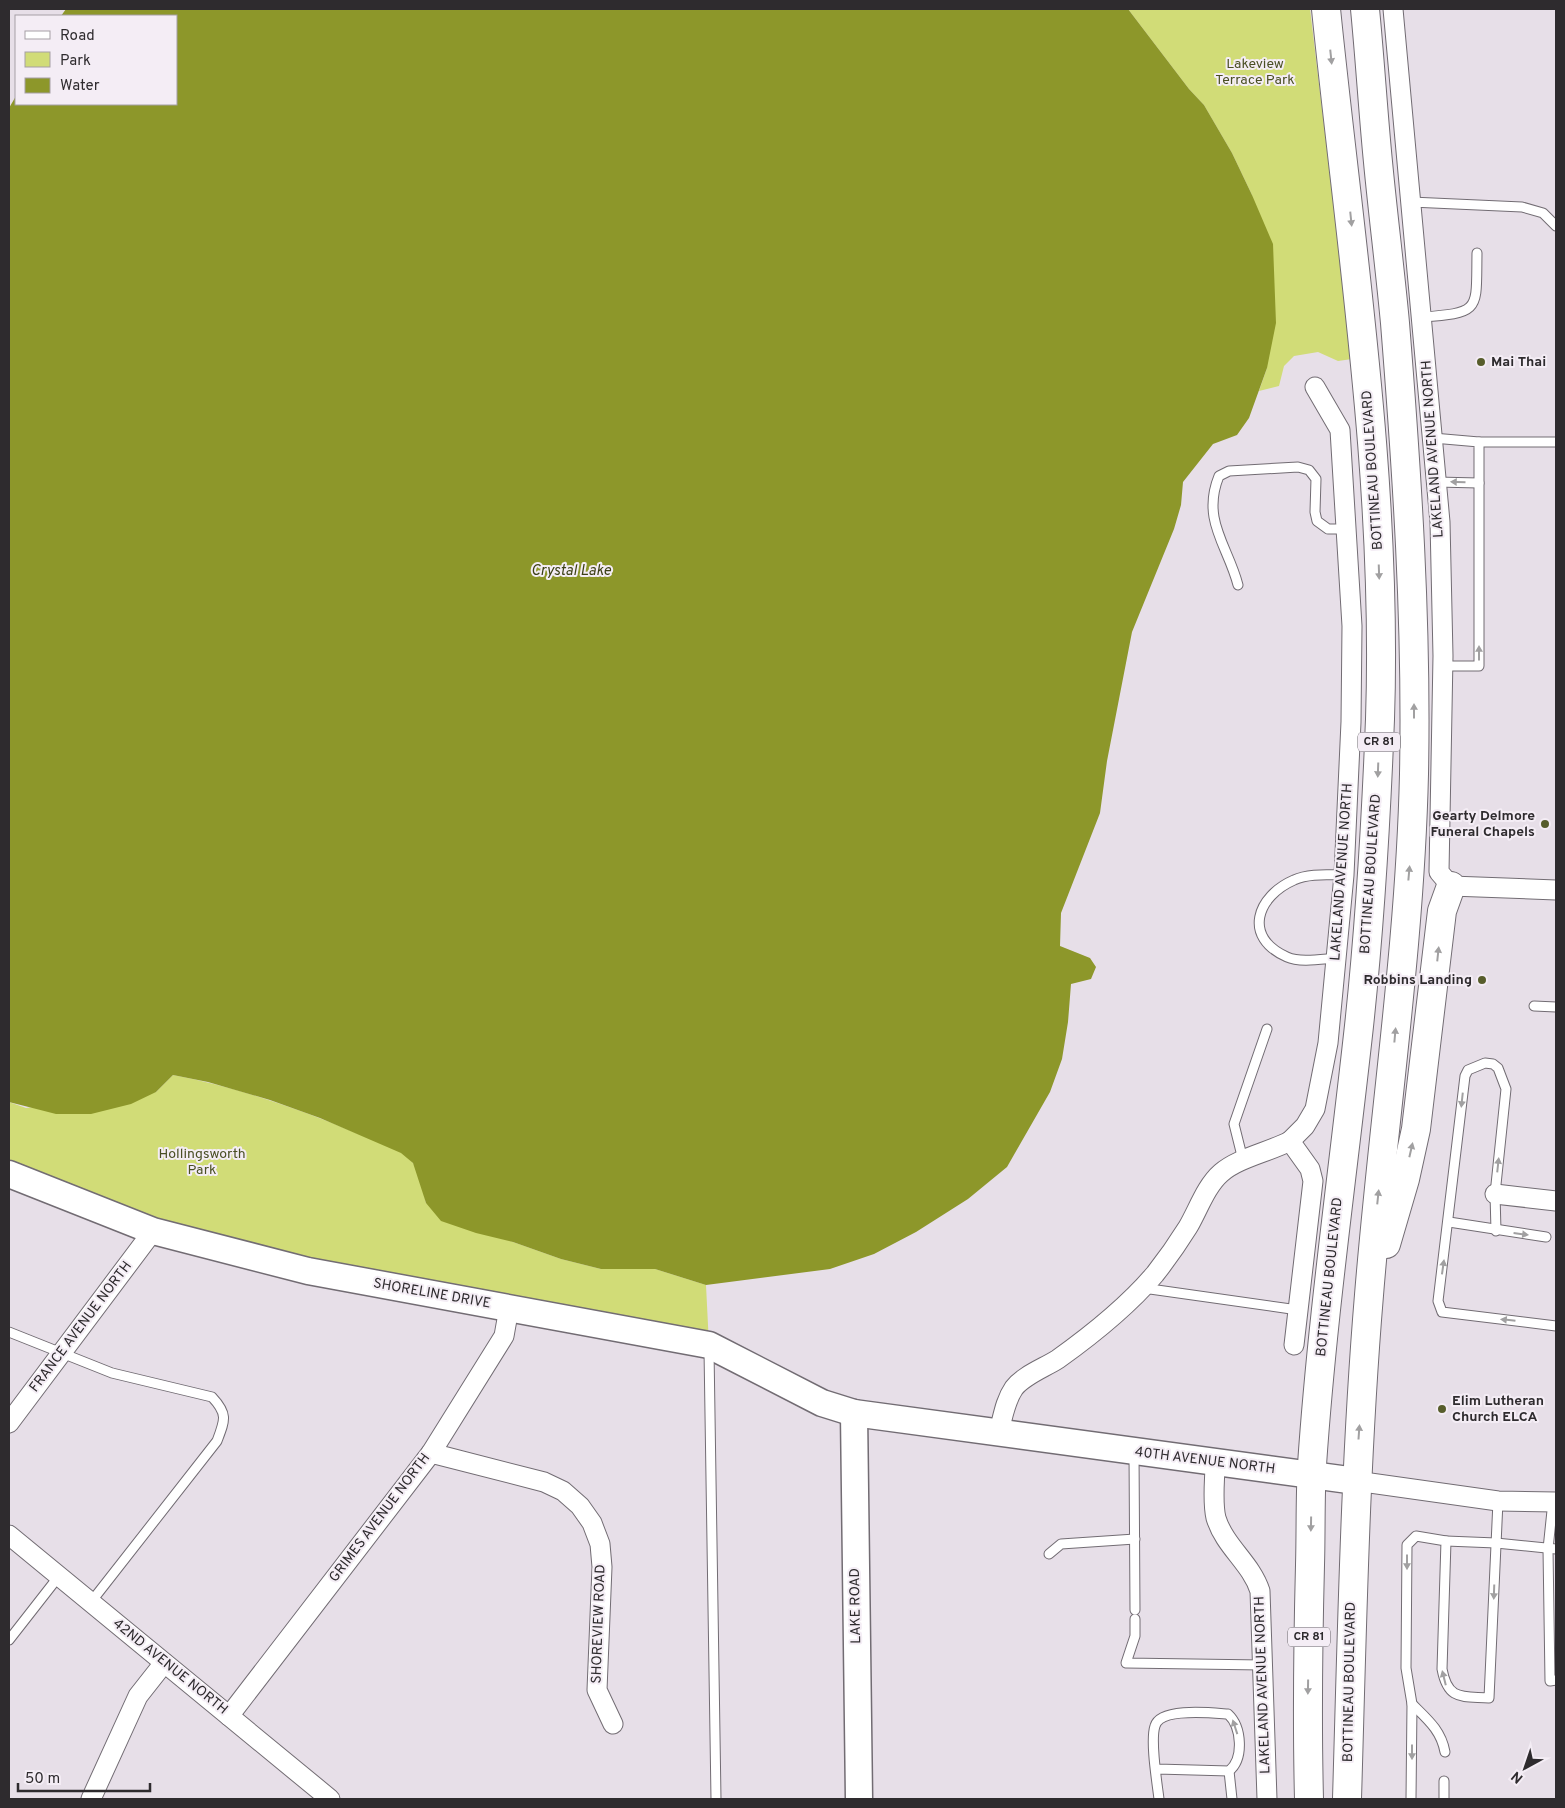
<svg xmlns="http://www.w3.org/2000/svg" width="1565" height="1808" viewBox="0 0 1565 1808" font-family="Overpass,sans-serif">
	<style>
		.green { fill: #d1dc77 }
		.water { fill: #8d972a }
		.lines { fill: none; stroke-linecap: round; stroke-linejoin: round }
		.lane-casing { stroke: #726c73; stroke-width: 11 }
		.street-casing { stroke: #726c73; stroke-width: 21 }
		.secondary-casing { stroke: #726c73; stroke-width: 29 }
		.primary-casing { stroke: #726c73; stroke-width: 30 }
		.lane { stroke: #fff; stroke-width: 9 }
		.street { stroke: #fff; stroke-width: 19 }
		.secondary { stroke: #fff; stroke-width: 26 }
		.primary { stroke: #fff; stroke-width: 28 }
		.oneway { fill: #a1a0a1 }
		.poi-dot { fill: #575d2b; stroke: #f4edf5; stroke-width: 2 }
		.labels { text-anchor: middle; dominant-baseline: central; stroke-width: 4; stroke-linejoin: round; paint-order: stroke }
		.shield { fill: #f4edf5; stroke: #69656a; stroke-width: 1 }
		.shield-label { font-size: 12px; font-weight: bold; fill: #2e2b2e }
		.park-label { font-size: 14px; fill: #4a4f24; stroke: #f4edf5 }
		.poi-label { font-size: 14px; font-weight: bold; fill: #2e2b2e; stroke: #f4edf5; text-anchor: start }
		.street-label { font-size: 14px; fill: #2e2b2e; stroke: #f4edf5 }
		.water-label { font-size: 15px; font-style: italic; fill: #3c4015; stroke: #f4edf5 }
	</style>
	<rect width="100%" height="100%" fill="#e7dfe8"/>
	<g class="green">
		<polygon points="1128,9 1310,9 1352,359 1338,361 1318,352 1294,356 1284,366 1279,386 1259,391 1267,368 1252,195 1232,153 1204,105 1189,89"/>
		<path d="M173 1075C236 1087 297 1108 356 1133 374 1140 401 1147 413 1163 421 1174 423 1191 426 1203L513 1242 561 1259 601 1269H655L706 1285 709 1345 308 1271 9 1174V1102L26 1108 156 1092Z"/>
	</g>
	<polygon class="water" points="66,9 1128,9 1189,89 1204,105 1232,153 1252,195 1273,244 1276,323 1267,368 1249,418 1237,435 1213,444 1183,482 1181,505 1174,529 1132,632 1107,761 1100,813 1061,913 1060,946 1090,958 1096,967 1091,979 1071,984 1068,1022 1062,1059 1050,1092 1007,1167 968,1199 916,1232 874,1254 830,1269 706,1285 655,1269 601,1269 561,1259 513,1242 476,1233 441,1221 426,1203 413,1163 401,1153 320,1118 270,1100 208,1082 173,1075 156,1092 131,1104 91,1114 56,1114 9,1102 9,108 16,96 16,104 176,104 176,16 61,16"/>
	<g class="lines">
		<defs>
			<g id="lane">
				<polyline points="1411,202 1522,207 1543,213 1556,226"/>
				<path d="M1422 317C1482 313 1476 310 1477 253"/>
				<polyline points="1433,438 1479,442 1479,666 1443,666"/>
				<polyline points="1479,442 1556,442"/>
				<polyline points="1436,482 1479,483"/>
				<path d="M1238 585C1228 546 1201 520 1219 476L1229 471 1298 467 1309 470 1316 479 1315 512 1317 521 1328 529H1347"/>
				<path d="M1337 958C1322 959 1300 963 1287 957 1242 937 1257 896 1294 880 1309 873 1328 875 1344 875"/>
				<polyline points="1534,1006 1556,1007"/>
				<polyline points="1243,1160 1234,1124 1267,1029"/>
				<polyline points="1449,1222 1546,1237"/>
				<polyline points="1496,1231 1495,1194 1506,1089 1498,1068 1493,1064 1485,1063 1468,1070 1465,1076 1438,1301 1442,1312 1556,1326"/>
				<polyline points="1143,1288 1298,1310"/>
				<path d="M9 1332 112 1373 212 1397C228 1414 225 1420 217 1441L91 1602"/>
				<polyline points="709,1350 716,1799"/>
				<polyline points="1134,1452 1135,1610"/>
				<polyline points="1553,1501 1548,1549 1550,1681 1556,1680"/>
				<polyline points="1446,1541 1496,1543 1556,1549"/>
				<polyline points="1049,1554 1061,1544 1135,1539"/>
				<polyline points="1135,1619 1135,1636 1126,1663 1262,1665"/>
				<polyline points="9,1640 59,1576"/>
				<path d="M1412 1704C1427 1719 1441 1730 1445 1752"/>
				<path d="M1157 1769 1229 1771C1244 1759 1242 1727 1228 1714 1213 1713 1160 1707 1155 1726 1150 1741 1157 1782 1159 1799"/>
				<polyline points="1229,1771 1232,1799"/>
				<polyline points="1444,1781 1444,1799"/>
				<path d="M1411 1799 1412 1704 1406 1668 1407 1545 1416 1536 1446 1541 1442 1669C1448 1701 1462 1696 1489 1698L1498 1501"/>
			</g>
			<g id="street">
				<polyline points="1393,9 1440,522 1443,656 1439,872 1451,886 1556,890"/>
				<polyline points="1495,1194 1556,1201"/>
				<polyline points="1294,1345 1313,1181 1310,1169 1290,1141 1305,1126 1315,1109 1328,1043 1344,875 1351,722 1352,626 1340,430 1315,387"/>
				<polyline points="9,1423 153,1231"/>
				<path d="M999 1431C1003 1417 1005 1401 1014 1388 1024 1375 1044 1368 1058 1359 1093 1334 1127 1307 1155 1274 1166 1260 1178 1243 1188 1227 1198 1210 1206 1186 1221 1173 1238 1158 1269 1152 1290 1141"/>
				<polyline points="431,1453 544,1482 563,1491 580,1506 592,1523 600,1544 602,1567 597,1690 613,1724"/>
				<path d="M1215 1463C1215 1480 1212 1502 1216 1518 1225 1547 1251 1563 1260 1591L1267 1799"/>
				<polyline points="1356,1481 1498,1501 1556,1502"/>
				<polyline points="9,1535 330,1799"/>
				<polyline points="229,1716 431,1453 504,1336 509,1308"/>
				<polyline points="91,1799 138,1696 164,1663"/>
			</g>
			<g id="secondary">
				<polyline points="9,1174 153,1231 308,1271 709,1345 822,1403 854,1413 1356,1481"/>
				<polyline points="854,1413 859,1799"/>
			</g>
			<g id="primary">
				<polyline points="1386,1244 1405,1179 1416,1129 1442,911 1451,886"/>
				<path d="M1309 1799C1307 1721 1308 1643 1310 1565 1311 1532 1310 1498 1312 1465 1322 1318 1343 1172 1359 1026 1370 924 1376 822 1380 719 1388 481 1350 245 1326 9"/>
				<path d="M1347 1799C1352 1631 1355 1463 1369 1295 1383 1121 1410 948 1414 774 1417 623 1407 473 1395 323 1390 269 1383 215 1378 162 1373 111 1370 60 1365 9"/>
			</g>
		</defs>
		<use href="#lane" class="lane-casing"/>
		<use href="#street" class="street-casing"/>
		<use href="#secondary" class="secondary-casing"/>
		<use href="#primary" class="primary-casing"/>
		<use href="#lane" class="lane"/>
		<use href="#street" class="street"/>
		<use href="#secondary" class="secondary"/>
		<use href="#primary" class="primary"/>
	</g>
	<defs><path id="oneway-solid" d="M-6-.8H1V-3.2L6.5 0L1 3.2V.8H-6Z" transform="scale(1.25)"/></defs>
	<g class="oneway">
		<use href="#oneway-solid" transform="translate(1331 57) rotate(84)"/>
		<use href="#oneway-solid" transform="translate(1351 219) rotate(84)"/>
		<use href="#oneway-solid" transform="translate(1458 482) rotate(-178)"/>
		<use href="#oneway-solid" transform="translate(1379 572) rotate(88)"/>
		<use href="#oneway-solid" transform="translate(1479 653) rotate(-90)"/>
		<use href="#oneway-solid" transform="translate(1414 711) rotate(-90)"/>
		<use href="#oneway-solid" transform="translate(1378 770) rotate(92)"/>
		<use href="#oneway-solid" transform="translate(1409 873) rotate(-85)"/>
		<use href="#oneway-solid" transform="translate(1438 954) rotate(-84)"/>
		<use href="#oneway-solid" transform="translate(1395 1035) rotate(-85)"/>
		<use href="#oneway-solid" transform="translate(1462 1100) rotate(96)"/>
		<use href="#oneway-solid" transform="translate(1411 1150) rotate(-77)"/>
		<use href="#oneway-solid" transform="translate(1498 1165) rotate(-84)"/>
		<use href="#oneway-solid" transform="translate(1378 1197) rotate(-84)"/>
		<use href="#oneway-solid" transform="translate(1521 1234) rotate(7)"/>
		<use href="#oneway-solid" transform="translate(1443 1267) rotate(-82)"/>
		<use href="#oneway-solid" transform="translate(1508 1320) rotate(-174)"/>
		<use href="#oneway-solid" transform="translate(1359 1432) rotate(-86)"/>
		<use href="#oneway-solid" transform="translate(1311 1524) rotate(91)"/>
		<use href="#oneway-solid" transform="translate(1407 1562) rotate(90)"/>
		<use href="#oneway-solid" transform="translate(1494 1592) rotate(92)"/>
		<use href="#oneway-solid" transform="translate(1444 1678) rotate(-104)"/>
		<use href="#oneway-solid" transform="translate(1308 1687) rotate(91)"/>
		<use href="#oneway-solid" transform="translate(1235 1727) rotate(-108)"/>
		<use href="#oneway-solid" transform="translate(1412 1752) rotate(90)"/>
	</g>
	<g class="poi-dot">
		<circle cx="1481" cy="362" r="5"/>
		<circle cx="1545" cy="824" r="5"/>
		<circle cx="1482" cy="980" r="5"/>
		<circle cx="1442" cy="1409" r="5"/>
	</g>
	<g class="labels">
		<g class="shield">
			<rect x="1358" y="732.5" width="42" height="19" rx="4"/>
			<rect x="1288" y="1627.5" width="42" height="19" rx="4"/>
		</g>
		<g class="shield-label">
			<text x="1379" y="742">CR 81</text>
			<text x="1309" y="1637">CR 81</text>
		</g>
		<g class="park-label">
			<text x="1255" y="64">Lakeview<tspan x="1255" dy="16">Terrace Park</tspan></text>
			<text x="202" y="1154">Hollingsworth<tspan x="202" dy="16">Park</tspan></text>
		</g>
		<g class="poi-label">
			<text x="1491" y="362">Mai Thai</text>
			<text x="1535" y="816" text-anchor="end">Gearty Delmore<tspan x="1535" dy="16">Funeral Chapels</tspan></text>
			<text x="1472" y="980" text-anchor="end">Robbins Landing</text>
			<text x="1452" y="1401">Elim Lutheran<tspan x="1452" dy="16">Church ELCA</tspan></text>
		</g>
		<g class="street-label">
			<text transform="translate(1433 449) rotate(-94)">LAKELAND AVENUE NORTH</text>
			<text transform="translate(1373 470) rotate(-94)">BOTTINEAU BOULEVARD</text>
			<text transform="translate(1342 872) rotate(-86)">LAKELAND AVENUE NORTH</text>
			<text transform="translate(1371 874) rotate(-86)">BOTTINEAU BOULEVARD</text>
			<text transform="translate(1330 1277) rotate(-84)">BOTTINEAU BOULEVARD</text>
			<text transform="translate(432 1294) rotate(10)">SHORELINE DRIVE</text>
			<text transform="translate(81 1327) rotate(-53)">FRANCE AVENUE NORTH</text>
			<text transform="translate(1205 1461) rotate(7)">40TH AVENUE NORTH</text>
			<text transform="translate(380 1518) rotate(-53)">GRIMES AVENUE NORTH</text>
			<text transform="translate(856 1606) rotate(-91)">LAKE ROAD</text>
			<text transform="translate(599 1624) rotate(-88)">SHOREVIEW ROAD</text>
			<text transform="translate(170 1667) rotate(39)">42ND AVENUE NORTH</text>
			<text transform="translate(1350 1682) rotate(-89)">BOTTINEAU BOULEVARD</text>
			<text transform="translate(1263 1685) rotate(-92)">LAKELAND AVENUE NORTH</text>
		</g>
		<g class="water-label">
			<text x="571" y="571">Crystal Lake</text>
		</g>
	</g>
	<rect width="1565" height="1808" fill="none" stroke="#2e2b2e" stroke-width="20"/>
	<rect x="15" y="15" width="162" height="90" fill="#f4edf5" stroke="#a59fa5"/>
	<rect x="25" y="31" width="25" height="8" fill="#ffffff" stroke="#a59fa5"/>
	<text x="60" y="40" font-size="15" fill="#2e2b2e">Road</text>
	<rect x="25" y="52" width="25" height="15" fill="#d1dc77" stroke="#a59fa5"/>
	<text x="60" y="65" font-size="15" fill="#2e2b2e">Park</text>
	<rect x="25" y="78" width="25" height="15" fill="#8d972a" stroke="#a59fa5"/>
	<text x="60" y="90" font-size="15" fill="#2e2b2e">Water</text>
	<g transform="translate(1525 1768) rotate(220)" stroke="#f4edf5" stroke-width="4" paint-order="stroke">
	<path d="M0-4L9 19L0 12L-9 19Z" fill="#2e2b2e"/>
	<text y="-8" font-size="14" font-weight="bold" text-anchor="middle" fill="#2e2b2e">N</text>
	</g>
	<path d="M18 1783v8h132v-8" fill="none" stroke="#2e2b2e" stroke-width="2.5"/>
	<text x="25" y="1783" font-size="15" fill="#2e2b2e" stroke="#f4edf5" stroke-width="4" paint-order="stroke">50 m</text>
</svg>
